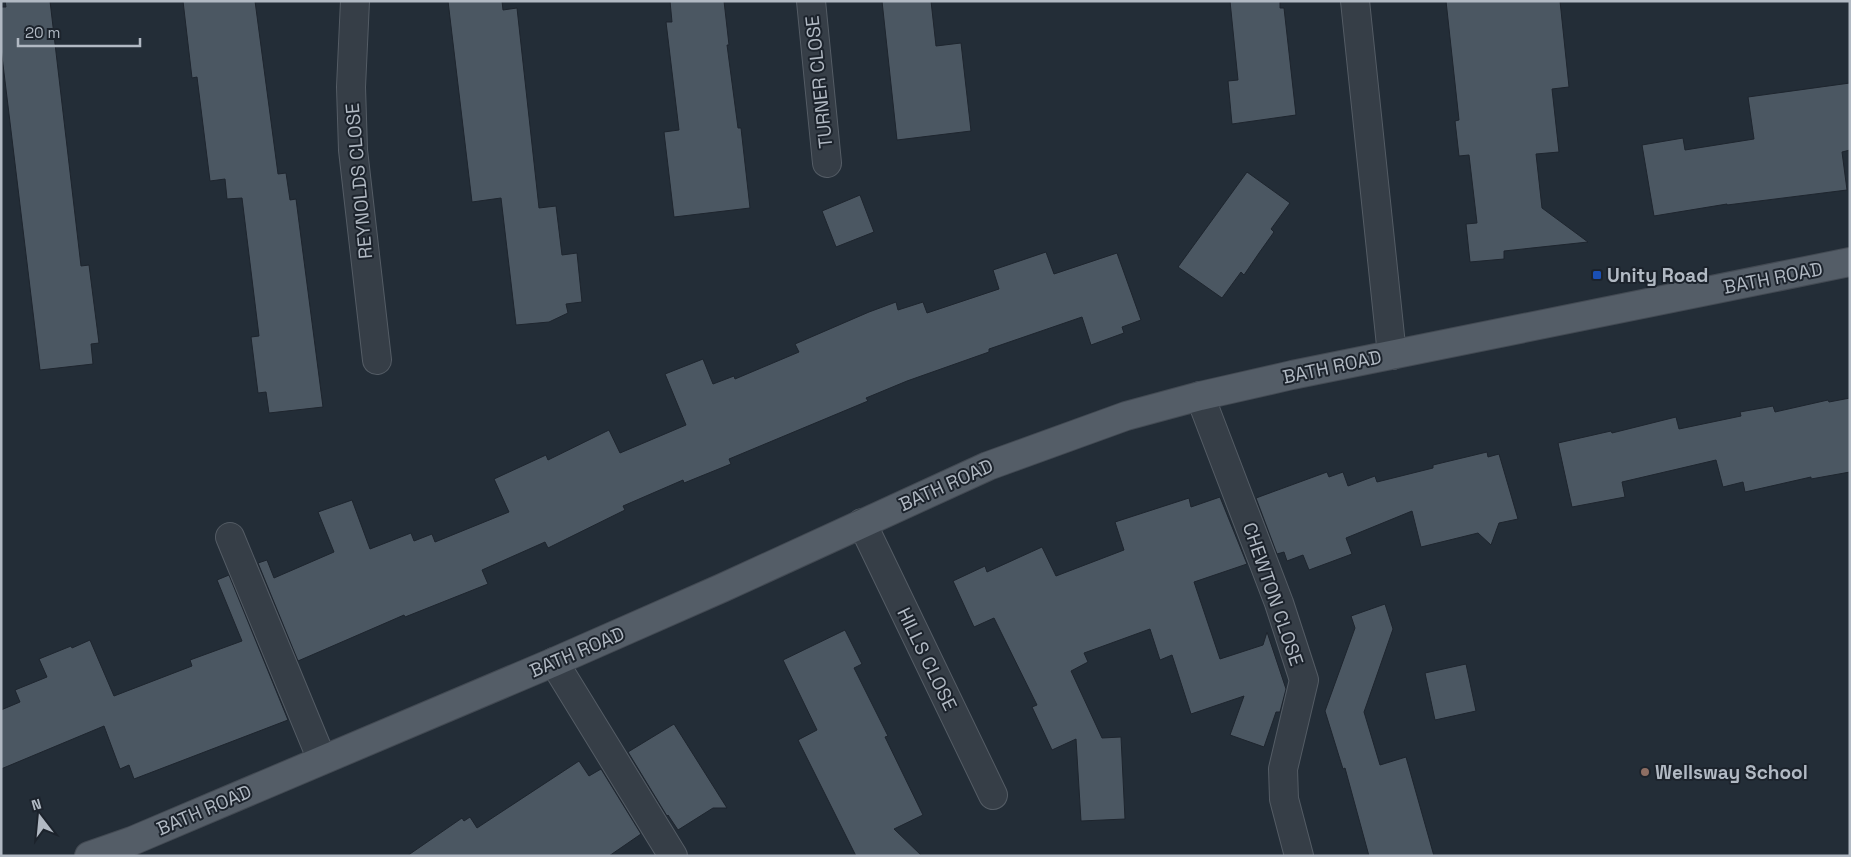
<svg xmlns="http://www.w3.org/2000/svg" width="1851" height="857" viewBox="0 0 1851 857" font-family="'Space Grotesk',sans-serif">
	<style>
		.building { fill: #4b5762; stroke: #1e252e }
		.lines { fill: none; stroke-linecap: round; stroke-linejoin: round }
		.minor-casing { stroke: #545c65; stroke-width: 30 }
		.major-casing { stroke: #434a53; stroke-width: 30 }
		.minor { stroke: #363e47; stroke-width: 28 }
		.major { stroke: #545d67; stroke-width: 28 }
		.transit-dot { fill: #1a4fb4; stroke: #1c232c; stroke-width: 2 }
		.education-dot { fill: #8d6e63; stroke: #1c232c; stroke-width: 2 }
		.labels { text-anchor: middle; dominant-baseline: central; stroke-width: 4; stroke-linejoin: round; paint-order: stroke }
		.street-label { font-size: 19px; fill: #b1b9c3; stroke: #1c232c }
		.poi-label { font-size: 19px; font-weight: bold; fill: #b1b9c3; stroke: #1c232c; text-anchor: start }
	</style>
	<rect width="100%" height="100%" fill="#232d37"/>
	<g class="building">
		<polygon points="5,1 50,1 81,266 89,265 99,343 91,344 93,364 40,370 1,48 1,7 6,7"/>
		<polygon points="183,1 255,1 278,174 286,173 290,200 296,199 323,407 269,413 266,392 258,393 251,337 259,336 242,198 227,199 225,179 210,181 197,77 192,78"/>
		<polygon points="448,1 502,1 503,10 517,8 539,208 556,206 562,255 577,253 582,302 566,304 568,313 549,322 516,325 501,198 472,202"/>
		<polygon points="670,1 724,1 729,45 727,45 738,128 741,128 750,208 674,217 664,132 679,130 666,22 672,22"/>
		<polygon points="882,1 931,1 936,46 961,43 971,131 897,140"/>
		<polygon points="1230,1 1280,1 1280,8 1284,8 1296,115 1232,124 1228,81 1238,80"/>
		<polygon points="1446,1 1560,1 1569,87 1552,89 1559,152 1536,154 1542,208 1588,242 1504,251 1504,259 1470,262 1466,224 1477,223 1469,155 1459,156 1455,121 1459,120"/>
		<polygon points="1850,83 1850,150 1842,152 1847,190 1727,205 1727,204 1654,216 1642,145 1683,138 1685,150 1754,139 1748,97"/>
		<polygon points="1247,172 1290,203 1271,229 1274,232 1259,253 1244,275 1241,272 1222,298 1178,267"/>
		<polygon points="860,195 874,232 836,247 822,211"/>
		<polygon points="1046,252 1054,274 1117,253 1141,320 1122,327 1124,333 1091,345 1082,317 989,349 989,352 907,381 866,398 868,401 729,459 731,464 684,483 683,480 623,506 625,510 548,548 545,542 482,570 488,584 405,617 404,615 298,661 258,563 267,560 274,578 334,552 318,512 352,500 370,549 411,533 414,541 432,534 435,542 509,512 494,479 546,455 548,460 609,430 620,453 686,425 665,374 703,359 713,384 734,376 735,379 799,352 795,344 869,312 896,302 898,310 923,302 927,313 999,289 993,270"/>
		<polygon points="1850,398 1850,472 1811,479 1811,477 1745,492 1743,482 1723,487 1716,460 1622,482 1625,497 1572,507 1558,443 1611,431 1612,433 1676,417 1679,429 1741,416 1740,412 1773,406 1775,412 1828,400 1829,402"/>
		<polygon points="1487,452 1488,457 1499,454 1518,519 1499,523 1491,545 1478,533 1421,547 1412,511 1346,538 1352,554 1309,570 1303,555 1287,561 1284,552 1277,554 1256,498 1327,472 1329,477 1343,472 1348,486 1375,476 1377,482 1433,468 1433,465"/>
		<polygon points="1220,497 1247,564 1194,582 1220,659 1263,645 1267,632 1286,689 1280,712 1276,712 1264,747 1230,735 1244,696 1191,714 1172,655 1160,660 1150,629 1084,653 1088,662 1071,671 1102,738 1121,737 1125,819 1081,821 1076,739 1052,750 1032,707 1037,705 994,618 974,627 953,581 985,566 987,572 1042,547 1056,576 1124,550 1115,522 1189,498 1191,507"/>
		<polygon points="229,575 288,720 134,779 129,765 120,769 104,726 1,769 1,710 20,702 15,690 47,677 39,659 71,646 72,648 90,640 114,696 192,666 190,660 242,641 217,580"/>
		<polygon points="1385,604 1393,629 1364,712 1380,765 1406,757 1434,856 1369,856 1345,768 1343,769 1325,711 1355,628 1351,616"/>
		<polygon points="845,630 862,664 854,668 888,736 885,737 923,815 894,829 922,856 856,856 798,740 817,730 783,660"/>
		<polygon points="1466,664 1476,711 1435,720 1425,673"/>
		<polygon points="674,724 727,808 713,808 678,830 668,815 667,816 628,752"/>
		<polygon points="579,761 589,776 601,769 641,834 609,856 407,856 462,818 464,821 470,817 477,828"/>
	</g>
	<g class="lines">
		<defs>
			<g id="minor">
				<polyline points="355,1 351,87 353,150 377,360"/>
				<polyline points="811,1 827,163"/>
				<polyline points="1355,1 1392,355"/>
				<polyline points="1200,396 1279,603 1304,680 1283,769 1284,799 1299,856"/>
				<polyline points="862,523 993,795"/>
				<polyline points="230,537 322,760"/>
				<polyline points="554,662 673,856"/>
			</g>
			<polyline id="major" points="89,856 132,841 554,662 722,588 988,466 1126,416 1200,396 1292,375 1850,262"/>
		</defs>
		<use href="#minor" class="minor-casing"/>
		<use href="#major" class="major-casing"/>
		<use href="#minor" class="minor"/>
		<use href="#major" class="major"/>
	</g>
	<rect class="transit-dot" x="1592" y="270" width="10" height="10" rx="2.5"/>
	<circle class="education-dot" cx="1645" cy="772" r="5"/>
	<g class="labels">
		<g class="street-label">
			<text transform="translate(819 82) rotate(-96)">TURNER CLOSE</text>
			<text transform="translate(359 181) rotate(-95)">REYNOLDS CLOSE</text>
			<text transform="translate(1773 278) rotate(-11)">BATH ROAD</text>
			<text transform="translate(1332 367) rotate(-12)">BATH ROAD</text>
			<text transform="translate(946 485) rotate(-24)">BATH ROAD</text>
			<text transform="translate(1273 594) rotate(71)">CHEWTON CLOSE</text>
			<text transform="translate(577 652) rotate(-23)">BATH ROAD</text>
			<text transform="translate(927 659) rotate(64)">HILLS CLOSE</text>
			<text transform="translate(204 810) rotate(-23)">BATH ROAD</text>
		</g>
		<g class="poi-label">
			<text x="1607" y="275">Unity Road</text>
			<text x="1655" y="772">Wellsway School</text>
		</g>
	</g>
	<rect width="1851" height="857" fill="none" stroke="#b1b9c3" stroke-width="5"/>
	<g transform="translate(40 817) rotate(344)" stroke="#1c232c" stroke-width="4" paint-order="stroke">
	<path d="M0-4L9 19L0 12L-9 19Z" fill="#b1b9c3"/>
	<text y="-8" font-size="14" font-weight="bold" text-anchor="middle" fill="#b1b9c3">N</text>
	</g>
	<path d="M18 38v8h122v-8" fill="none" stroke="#b1b9c3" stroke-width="2.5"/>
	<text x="25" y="38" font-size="15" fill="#b1b9c3" stroke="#1c232c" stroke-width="4" paint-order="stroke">20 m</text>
</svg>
